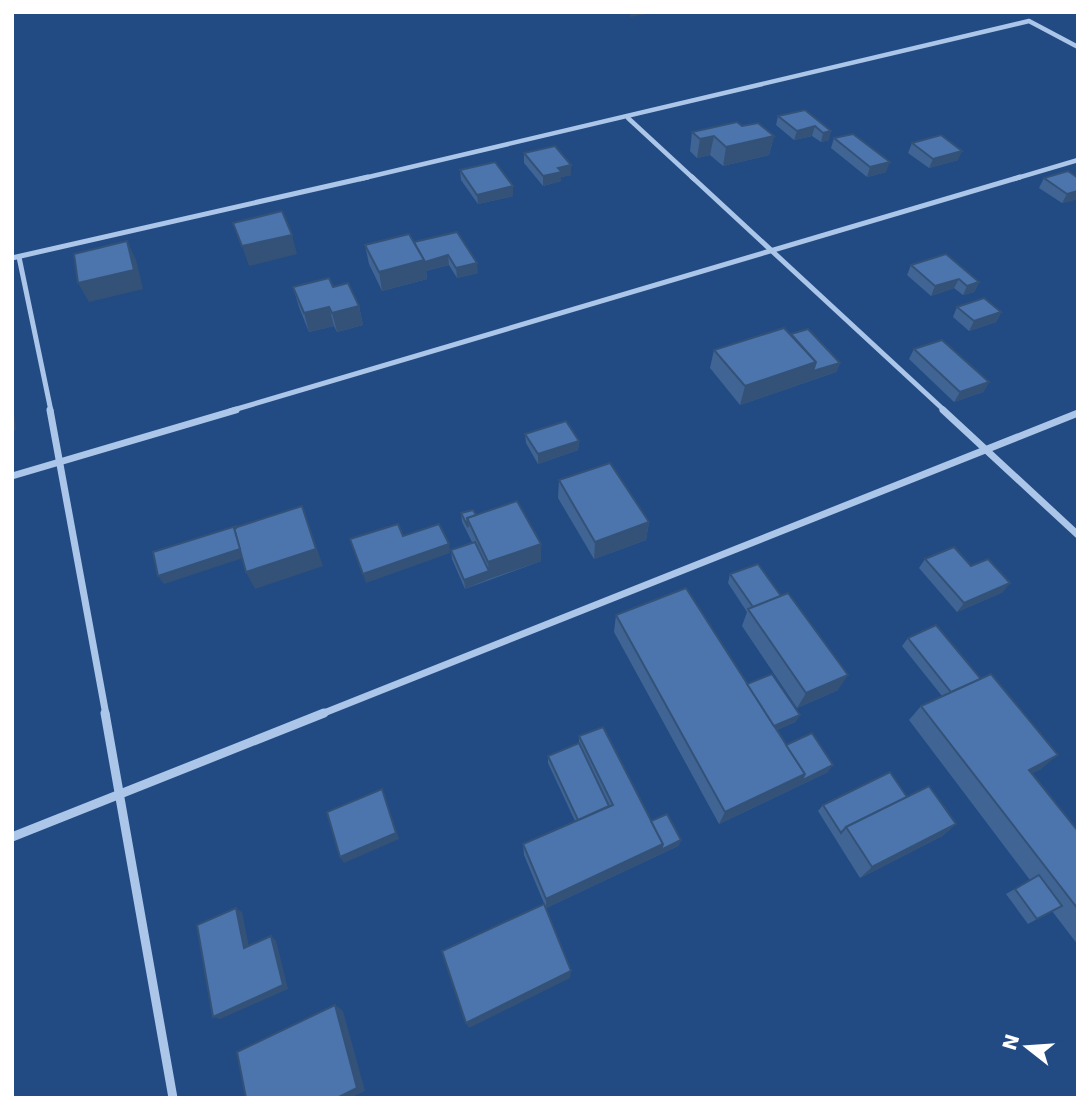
<svg xmlns="http://www.w3.org/2000/svg" width="1090" height="1110" viewBox="0 0 1090 1110" font-family="'DejaVu Sans',sans-serif">
	<style>
		.lines { fill: none; stroke-linecap: round; stroke-linejoin: round }
		.minor-far3 { stroke: #abc6e8; stroke-width: 4.5 }
		.minor-far2 { stroke: #abc6e8; stroke-width: 5 }
		.minor-far1 { stroke: #abc6e8; stroke-width: 7 }
		.minor { stroke: #abc6e8; stroke-width: 9 }
		.wall { fill: #406594 }
		.shaded-wall { fill: #345278 }
		.building { fill: #4b75ac; stroke: #345278; stroke-width: 2 }
	</style>
	<rect width="100%" height="100%" fill="#224b84"/>
	<g class="lines">
		<g class="minor-far3">
			<polyline points="628,118 694,179"/>
			<polyline points="360,179 1029,21 1078,47"/>
			<polyline points="1014,179 1078,160"/>
		</g>
		<g class="minor-far2">
			<polyline points="692,177 945,411"/>
			<polyline points="19,257 51,411"/>
			<polyline points="12,258 368,177"/>
			<polyline points="230,411 1020,177"/>
		</g>
		<g class="minor-far1">
			<polyline points="50,410 106,715"/>
			<polyline points="943,410 1078,535"/>
			<polyline points="12,476 236,410"/>
			<polyline points="319,715 1078,413"/>
		</g>
		<g class="minor">
			<polyline points="105,713 173,1098"/>
			<polyline points="12,837 324,713"/>
		</g>
	</g>
	<g class="wall">
		<polygon points="805,110 829,140 821,142 812,136 794,140 776,125 778,116"/>
		<polygon points="742,126 774,136 769,155 723,166 710,155 697,158 690,151 692,132"/>
		<polygon points="834,138 886,172 867,177 831,148"/>
		<polygon points="912,143 958,160 929,168 908,153"/>
		<polygon points="524,153 571,175 561,177 561,181 543,186 524,163"/>
		<polygon points="460,170 513,186 513,196 478,204 461,180"/>
		<polygon points="1044,178 1078,178 1078,199 1062,203 1039,188"/>
		<polygon points="457,232 478,273 457,278 449,265 426,271 427,279 382,291 369,264 365,245 414,242"/>
		<polygon points="911,265 979,282 974,292 963,295 954,288 931,296 907,275"/>
		<polygon points="293,287 333,287 359,306 363,325 337,332 334,326 309,332 299,307"/>
		<polygon points="957,307 1001,312 996,322 969,331 953,317"/>
		<polygon points="791,334 840,363 836,372 740,405 710,368 714,350"/>
		<polygon points="914,349 989,382 983,392 954,402 909,359"/>
		<polygon points="525,434 579,441 578,450 538,464 526,443"/>
		<polygon points="559,480 649,522 646,540 594,559 558,498"/>
		<polygon points="461,513 476,515 541,544 541,561 465,589 452,559 451,550 472,542 462,522"/>
		<polygon points="925,559 1003,592 957,612 919,568"/>
		<polygon points="730,574 838,690 797,708 742,626 747,612 728,583"/>
		<polygon points="616,615 747,684 800,715 795,722 777,730 786,745 828,772 719,824 614,632"/>
		<polygon points="908,638 1041,769 1032,773 1078,831 1078,945 1052,911 1028,924 1006,894 1030,880 909,720 921,706 942,696 902,646"/>
		<polygon points="579,736 651,821 681,840 678,846 546,908 524,855 523,844 575,821 548,763 548,756 579,743"/>
		<polygon points="907,797 956,824 942,836 860,878 818,811 823,805"/>
	</g>
	<g class="shaded-wall">
		<polygon points="631,12 651,12 651,13 630,17"/>
		<polygon points="815,126 812,136 794,140 797,131"/>
		<polygon points="831,131 829,140 821,142 823,133"/>
		<polygon points="714,136 710,155 697,158 700,139"/>
		<polygon points="774,136 769,155 723,166 726,147"/>
		<polygon points="962,151 958,160 929,168 933,159"/>
		<polygon points="890,162 886,172 867,177 870,167"/>
		<polygon points="571,165 571,175 561,177 561,181 543,186 543,176 558,168"/>
		<polygon points="513,186 513,196 478,204 477,195"/>
		<polygon points="1078,191 1078,199 1062,203 1067,194"/>
		<polygon points="292,235 297,254 249,266 242,246"/>
		<polygon points="127,241 136,260 143,289 89,302 78,283"/>
		<polygon points="448,255 449,265 426,271 427,279 382,291 379,272 424,260"/>
		<polygon points="477,263 478,273 457,278 456,268"/>
		<polygon points="959,279 954,288 931,296 935,286"/>
		<polygon points="979,282 974,292 963,295 967,286"/>
		<polygon points="359,306 363,325 337,332 332,313"/>
		<polygon points="329,307 334,326 309,332 304,313"/>
		<polygon points="1001,312 996,322 969,331 974,321"/>
		<polygon points="816,362 840,363 836,372 740,405 745,386"/>
		<polygon points="989,382 983,392 954,402 960,392"/>
		<polygon points="12,411 14,413 16,430 12,431"/>
		<polygon points="579,441 578,450 538,464 538,454"/>
		<polygon points="302,506 323,566 255,589 246,572"/>
		<polygon points="649,522 646,540 594,559 595,542"/>
		<polygon points="449,544 450,553 366,583 363,574"/>
		<polygon points="541,544 541,561 489,579 488,562"/>
		<polygon points="242,548 246,557 164,584 158,576"/>
		<polygon points="489,571 489,579 465,589 464,580"/>
		<polygon points="1010,583 1003,592 957,612 964,603"/>
		<polygon points="848,675 838,690 797,708 806,693"/>
		<polygon points="800,715 795,722 764,736 768,728"/>
		<polygon points="1058,755 1041,769 1013,783 1029,770"/>
		<polygon points="833,765 828,772 719,824 725,812 805,774"/>
		<polygon points="382,789 399,839 344,863 340,857"/>
		<polygon points="956,824 942,836 860,878 872,867"/>
		<polygon points="681,840 678,846 546,908 546,899 663,844"/>
		<polygon points="236,908 242,912 250,952 244,948"/>
		<polygon points="271,936 276,941 288,989 220,1019 213,1017"/>
		<polygon points="571,971 570,978 469,1028 466,1023"/>
		<polygon points="335,1005 343,1011 365,1091 350,1098 337,1098"/>
	</g>
	<g class="building">
		<polygon points="805,110 831,131 823,133 815,126 797,131 778,116"/>
		<polygon points="737,122 742,126 758,123 774,136 726,147 714,136 700,139 692,132"/>
		<polygon points="853,134 890,162 870,167 834,138"/>
		<polygon points="941,135 962,151 933,159 912,143"/>
		<polygon points="555,146 571,165 558,168 562,172 543,176 524,153"/>
		<polygon points="495,162 513,186 477,195 460,170"/>
		<polygon points="1068,171 1078,178 1078,191 1067,194 1044,178"/>
		<polygon points="282,211 292,235 242,246 233,223"/>
		<polygon points="457,232 477,263 456,268 448,255 425,262 414,242"/>
		<polygon points="409,234 424,260 379,272 365,245"/>
		<polygon points="127,241 134,270 78,283 74,254"/>
		<polygon points="946,254 979,282 967,286 959,279 935,286 911,265"/>
		<polygon points="329,278 333,287 348,283 359,306 332,313 329,307 304,313 293,287"/>
		<polygon points="984,298 1001,312 974,321 957,307"/>
		<polygon points="784,328 816,362 745,386 714,350"/>
		<polygon points="808,329 840,363 813,371 816,362 791,334"/>
		<polygon points="942,340 989,382 960,392 914,349"/>
		<polygon points="566,421 579,441 538,454 525,434"/>
		<polygon points="610,463 649,522 595,542 559,480"/>
		<polygon points="517,501 541,544 488,562 467,518"/>
		<polygon points="302,506 316,549 246,572 234,528"/>
		<polygon points="473,510 476,515 467,518 468,527 461,513"/>
		<polygon points="398,524 403,536 439,524 449,544 363,574 350,539"/>
		<polygon points="236,526 236,528 234,528 240,549 158,576 153,552"/>
		<polygon points="475,542 489,571 464,580 451,550"/>
		<polygon points="954,547 971,566 988,559 1010,583 964,603 925,559"/>
		<polygon points="758,564 781,596 753,607 730,574"/>
		<polygon points="686,588 805,774 725,812 616,615"/>
		<polygon points="788,593 848,675 806,693 748,609"/>
		<polygon points="936,625 981,679 951,692 908,638"/>
		<polygon points="772,674 800,715 774,726 747,684"/>
		<polygon points="991,674 1058,755 1029,770 1078,831 1078,909 921,706"/>
		<polygon points="603,727 663,844 546,899 523,844 613,805 579,736"/>
		<polygon points="812,733 833,765 801,781 805,774 786,745"/>
		<polygon points="579,743 609,806 578,820 548,756"/>
		<polygon points="890,772 907,797 846,827 841,833 823,805"/>
		<polygon points="929,786 956,824 872,867 846,827"/>
		<polygon points="382,789 396,833 340,857 327,812"/>
		<polygon points="667,814 681,840 661,850 663,844 651,821"/>
		<polygon points="1039,875 1062,906 1037,919 1015,889"/>
		<polygon points="544,904 571,971 466,1023 442,951"/>
		<polygon points="236,908 244,948 271,936 283,985 213,1017 197,925"/>
		<polygon points="335,1005 357,1088 337,1098 246,1098 237,1052"/>
	</g>
	<rect width="1090" height="1110" fill="none" stroke="#ffffff" stroke-width="28"/>
	<g transform="translate(1027 1047) rotate(287)" stroke="#224b84" stroke-width="5" paint-order="stroke">
	<path d="M0-5L12 26L0 18L-12 26Z" fill="#ffffff"/>
	<text y="-10" font-size="19" font-weight="bold" text-anchor="middle" fill="#ffffff">N</text>
	</g>
</svg>
